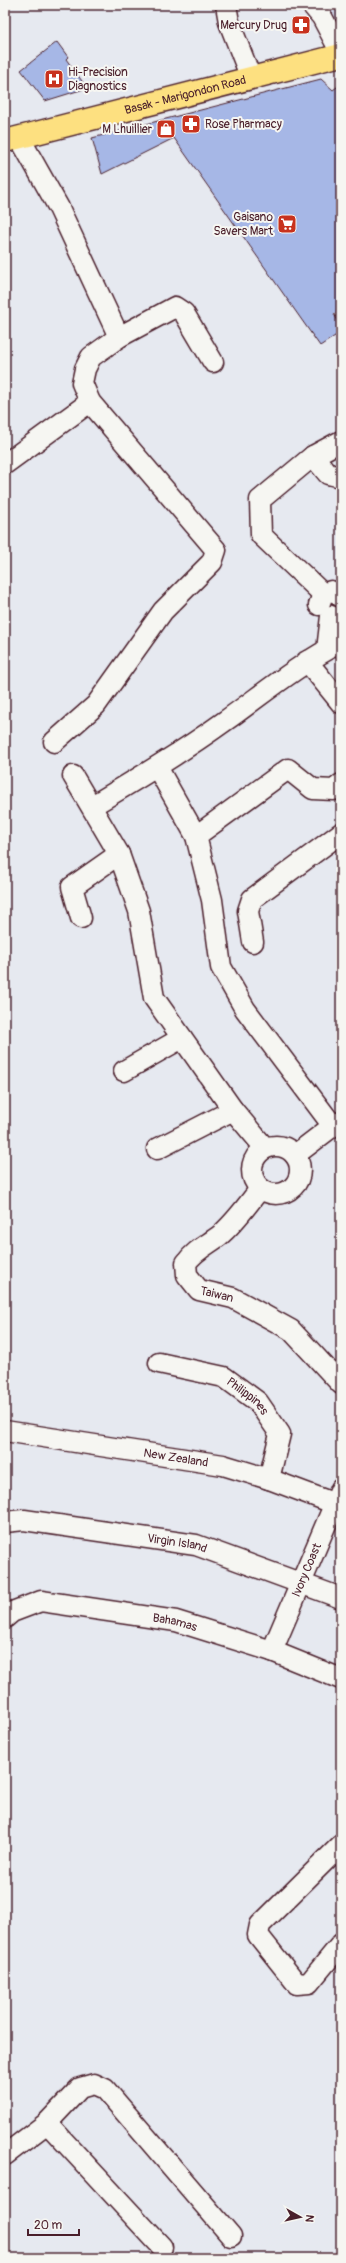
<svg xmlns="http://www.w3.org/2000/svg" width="346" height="2263" viewBox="0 0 346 2263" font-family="Pangolin,sans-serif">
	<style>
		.built { fill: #d3daed }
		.building { fill: #a6b7e6; stroke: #4a1f2b }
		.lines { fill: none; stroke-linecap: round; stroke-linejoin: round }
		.minor-casing { stroke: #4a1f2b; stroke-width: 23 }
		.major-casing { stroke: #4a1f2b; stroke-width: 25 }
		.minor { stroke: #f6f6f2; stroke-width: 20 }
		.major { stroke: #fde080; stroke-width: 22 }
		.labels { text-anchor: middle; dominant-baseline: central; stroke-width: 4; stroke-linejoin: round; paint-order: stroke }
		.poi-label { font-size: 12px; fill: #4a1f2b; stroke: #f6f6f2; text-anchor: end }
		.street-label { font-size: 12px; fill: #4a1f2b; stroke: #f6f6f2 }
	</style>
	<rect width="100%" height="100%" fill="#e6e9f0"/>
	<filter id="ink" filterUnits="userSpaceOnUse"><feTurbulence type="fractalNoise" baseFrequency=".025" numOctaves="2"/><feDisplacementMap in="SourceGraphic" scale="8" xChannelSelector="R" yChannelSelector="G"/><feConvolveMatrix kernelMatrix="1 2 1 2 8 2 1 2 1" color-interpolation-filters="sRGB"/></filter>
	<g filter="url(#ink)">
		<polygon class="built" points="301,5 341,5 341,33 328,39"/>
		<g class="building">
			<polygon points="57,42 68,57 66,59 87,88 45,101 21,70"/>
			<polygon points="321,79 333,90 341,84 341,309 334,314 341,326 341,332 320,346 174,138 102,174 92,138"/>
		</g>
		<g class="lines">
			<defs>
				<g id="minor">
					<polyline points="226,5 229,22 251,78"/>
					<polyline points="312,5 322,17 341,53"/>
					<polyline points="19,137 59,208 119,337"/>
					<polyline points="313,456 328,474 341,477"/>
					<polyline points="5,464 90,402"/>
					<polyline points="323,594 261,535 260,500 313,456 341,441"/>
					<polyline points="319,605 323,594 331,591 339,594 341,597"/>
					<polyline points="307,661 341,703"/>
					<polyline points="54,742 96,705 163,611 212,562 216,550 90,402 82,383 85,369 91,357 119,337 175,307 184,313 213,362"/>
					<polyline points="157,767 196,836 212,900 221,967 245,1009 333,1126 341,1122"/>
					<polyline points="73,776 119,854 139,911 154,998 233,1110"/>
					<path d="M92 806C137 779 182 752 225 721 259 697 291 670 327 650L331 616"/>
					<polyline points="196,836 288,769 313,789 334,790 341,784"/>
					<polyline points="81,918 72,887 119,854"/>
					<polyline points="253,942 248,911 252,899 341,833"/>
					<polyline points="124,1071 182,1038"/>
					<circle cx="276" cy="1170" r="24"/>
					<polyline points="157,1149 233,1110 265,1148"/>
					<polyline points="295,1155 333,1126"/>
					<path id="s1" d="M260 1189C247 1205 235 1223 219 1236 207 1245 195 1250 186 1263L187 1275 199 1290 233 1298 291 1330 341 1384"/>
					<path id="s2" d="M159 1363 224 1377 258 1402 280 1434 269 1479"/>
					<path id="s3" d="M5 1431 223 1465 269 1479 341 1506"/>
					<path id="s4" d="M5 1522 24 1520 196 1545 341 1598"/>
					<path id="s5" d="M5 1618 12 1612 41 1601 176 1621 272 1651 341 1679"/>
					<path id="s6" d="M272 1651 341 1489"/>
					<polyline points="341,1845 260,1925 258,1935 297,1984 309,1983 341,1944"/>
					<polyline points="47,2123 80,2088 94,2084 105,2089 231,2236"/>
					<polyline points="5,2155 47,2123 162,2247"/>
				</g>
				<g id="major">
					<path id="s7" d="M5 141 341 55"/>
				</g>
			</defs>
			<use href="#minor" class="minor-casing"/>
			<use href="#major" class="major-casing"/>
			<use href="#minor" class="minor"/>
			<use href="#major" class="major"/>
		</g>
	</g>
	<defs>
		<symbol id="pharmacy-square" viewBox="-11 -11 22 22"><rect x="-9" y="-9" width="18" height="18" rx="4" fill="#c8321e" stroke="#f6f6f2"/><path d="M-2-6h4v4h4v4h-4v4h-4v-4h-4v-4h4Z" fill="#fff"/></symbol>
		<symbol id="hospital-square" viewBox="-11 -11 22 22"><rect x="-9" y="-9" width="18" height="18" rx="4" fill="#c8321e" stroke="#f6f6f2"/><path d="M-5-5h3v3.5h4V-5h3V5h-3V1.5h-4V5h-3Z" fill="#fff"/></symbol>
		<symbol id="shop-square" viewBox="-11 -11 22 22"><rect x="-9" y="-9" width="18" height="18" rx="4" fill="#c8321e" stroke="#f6f6f2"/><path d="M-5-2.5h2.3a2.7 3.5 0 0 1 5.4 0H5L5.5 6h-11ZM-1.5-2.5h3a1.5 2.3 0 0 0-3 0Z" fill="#fff"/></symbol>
		<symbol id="supermarket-square" viewBox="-11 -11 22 22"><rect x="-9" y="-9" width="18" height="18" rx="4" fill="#c8321e" stroke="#f6f6f2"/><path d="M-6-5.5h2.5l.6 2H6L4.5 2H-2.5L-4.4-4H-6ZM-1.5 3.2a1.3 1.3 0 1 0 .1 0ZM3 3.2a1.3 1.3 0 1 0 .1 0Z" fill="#fff"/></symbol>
	</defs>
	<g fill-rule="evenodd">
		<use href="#pharmacy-square" x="290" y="14" width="22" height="22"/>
		<use href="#hospital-square" x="43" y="68" width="22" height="22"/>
		<use href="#pharmacy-square" x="180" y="113" width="22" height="22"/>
		<use href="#shop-square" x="155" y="118" width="22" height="22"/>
		<use href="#supermarket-square" x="276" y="213" width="22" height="22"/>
	</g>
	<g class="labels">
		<g class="poi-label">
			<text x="287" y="25">Mercury Drug</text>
			<text x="68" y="72" text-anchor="start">Hi-Precision<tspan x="68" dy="14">Diagnostics</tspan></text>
			<text x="205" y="124" text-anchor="start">Rose Pharmacy</text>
			<text x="152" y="129">M Lhuillier</text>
			<text x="273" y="217">Gaisano<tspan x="273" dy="14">Savers Mart</tspan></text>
		</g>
		<g class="street-label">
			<text stroke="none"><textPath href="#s7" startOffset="186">Basak - Marigondon Road</textPath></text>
			<text stroke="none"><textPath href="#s1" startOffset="155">Taiwan</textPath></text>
			<text stroke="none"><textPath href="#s2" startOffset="97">Philippines</textPath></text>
			<text stroke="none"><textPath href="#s3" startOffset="173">New Zealand</textPath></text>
			<text stroke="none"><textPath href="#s4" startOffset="174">Virgin Island</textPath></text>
			<text stroke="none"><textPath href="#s6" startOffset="88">Ivory Coast</textPath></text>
			<text stroke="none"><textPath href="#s5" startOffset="176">Bahamas</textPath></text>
		</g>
	</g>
	<rect width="346" height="2263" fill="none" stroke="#f6f6f2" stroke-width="20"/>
	<rect x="10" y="10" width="326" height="2243" fill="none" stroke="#4a1f2b" stroke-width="1.5" filter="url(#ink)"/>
	<g transform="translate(300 2217) rotate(98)" stroke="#f6f6f2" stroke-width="3" paint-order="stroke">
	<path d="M0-3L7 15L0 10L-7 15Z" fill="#4a1f2b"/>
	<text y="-6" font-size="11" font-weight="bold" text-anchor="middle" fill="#4a1f2b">N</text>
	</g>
	<path d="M28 2229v6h51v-6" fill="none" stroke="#4a1f2b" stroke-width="2"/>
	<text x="34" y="2229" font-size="12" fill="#4a1f2b" stroke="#f6f6f2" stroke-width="3" paint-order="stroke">20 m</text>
</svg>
